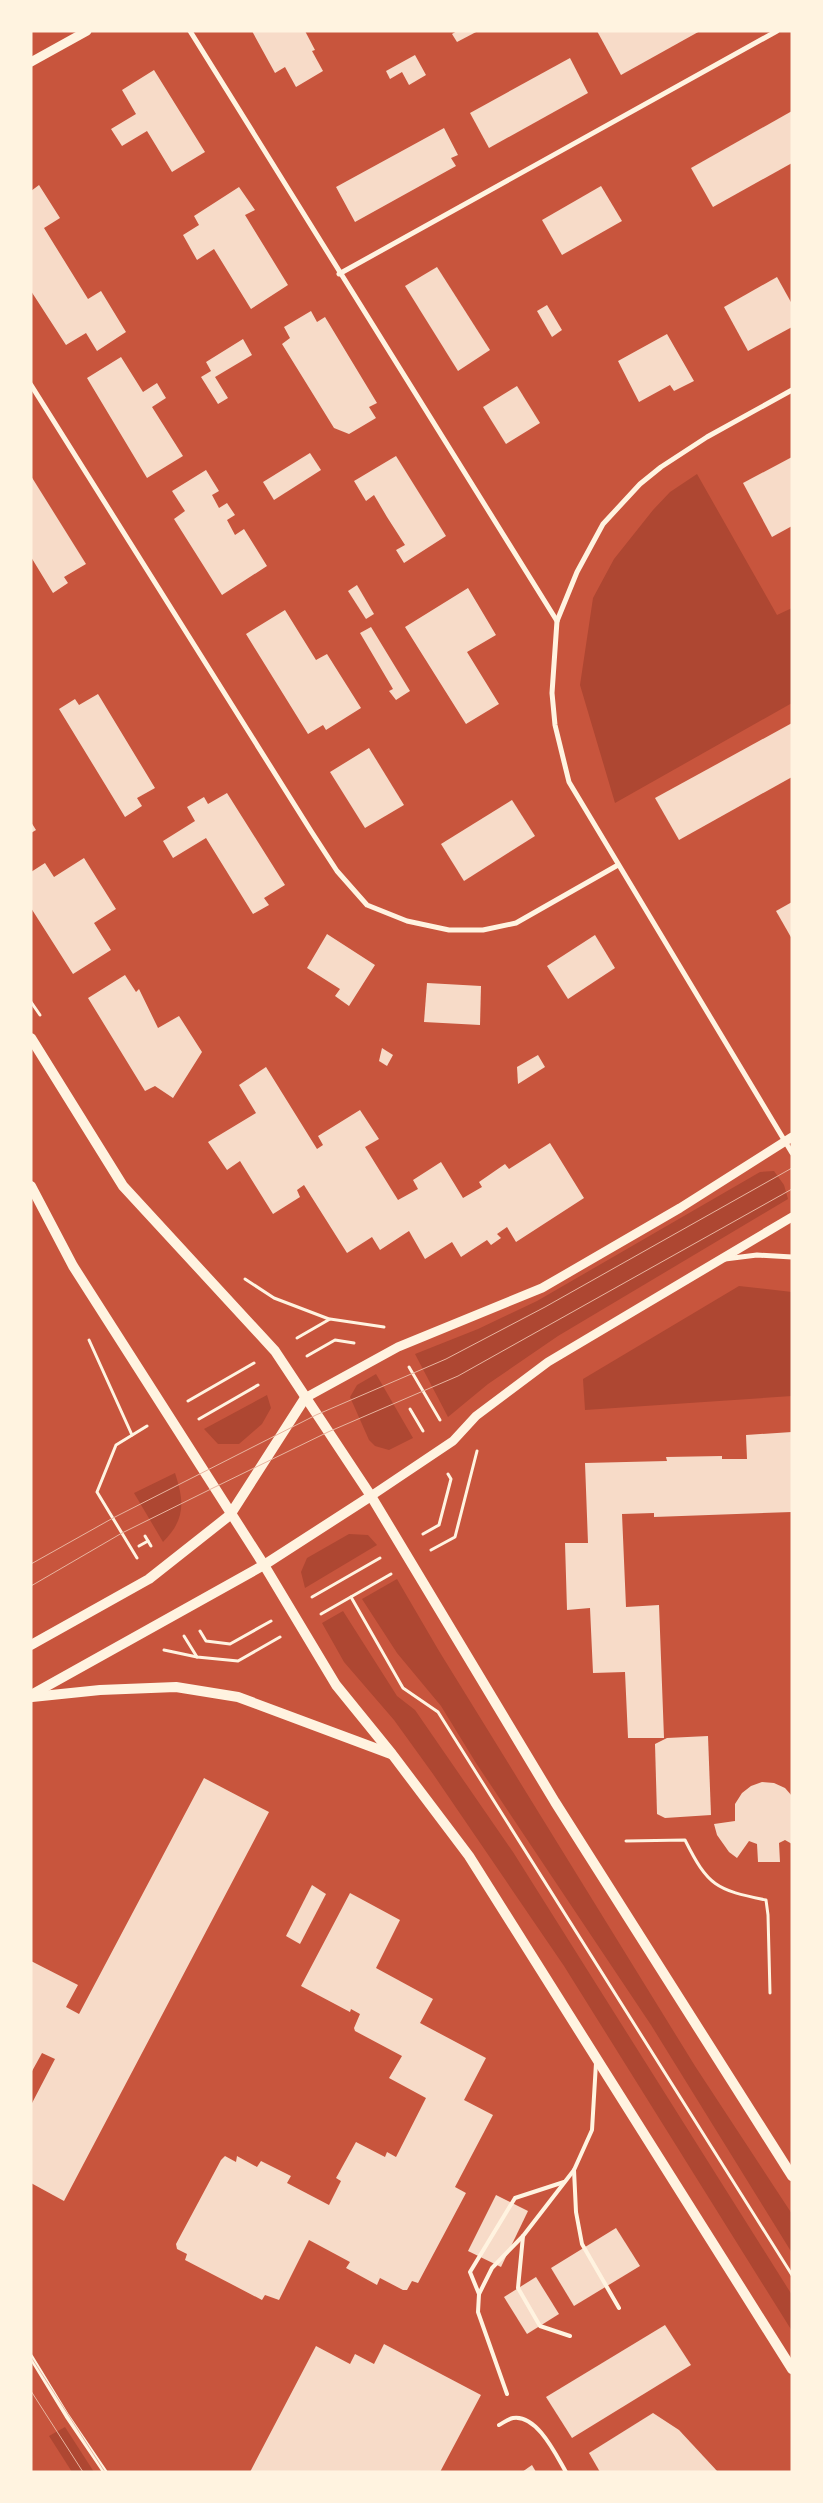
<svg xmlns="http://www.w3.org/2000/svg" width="823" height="2503" viewBox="0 0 823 2503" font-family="'Zilla Slab',serif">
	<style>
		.green { fill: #ae4732 }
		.building { fill: #f7dbc8 }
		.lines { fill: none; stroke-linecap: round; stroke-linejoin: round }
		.path { stroke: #fff3e0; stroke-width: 3 }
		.service { stroke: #fff3e0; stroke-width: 4 }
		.minor { stroke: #fff3e0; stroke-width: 5 }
		.tertiary { stroke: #fff3e0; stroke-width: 9 }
		.secondary { stroke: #fff3e0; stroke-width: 10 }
		.tram { stroke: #e9b49f; stroke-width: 1 }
	</style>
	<rect width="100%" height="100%" fill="#c8553d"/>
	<g class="green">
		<polygon points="697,474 777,615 792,608 792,703 615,803 580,685 593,598 614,559 653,510 670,492"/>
		<polygon points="774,1171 784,1185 788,1199 558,1336 488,1384 448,1417 415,1354 478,1329 537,1301 760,1172"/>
		<polygon points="739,1286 792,1292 792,1396 585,1410 583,1379"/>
		<polygon points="376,1374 413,1438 389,1450 375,1446 369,1440 350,1397 357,1385"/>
		<polygon points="267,1395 271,1408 262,1424 239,1444 218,1444 204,1429"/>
		<path d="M175 1473C184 1501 186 1519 163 1542L134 1493Z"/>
		<polygon points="349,1534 368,1535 377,1545 305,1588 301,1572 307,1558"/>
		<polygon points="397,1579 439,1651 695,2066 792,2214 792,2253 651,2025 476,1763 441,1706 397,1653 362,1599"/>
		<polygon points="343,1611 397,1696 415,1710 513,1852 792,2295 792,2331 564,1966 433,1774 394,1720 344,1662 322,1623"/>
		<polygon points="65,2427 94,2472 72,2472 49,2436"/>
	</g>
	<g class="building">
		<polygon points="252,31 305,31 315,50 312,51 323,71 296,87 285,67 275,73"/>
		<polygon points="457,31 478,31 457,42 452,34"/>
		<polygon points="597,31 700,31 621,75"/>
		<polygon points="415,55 426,75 409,85 402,72 390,79 386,71"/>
		<polygon points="570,58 588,93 489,148 470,113"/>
		<polygon points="154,70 205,152 172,172 147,131 122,146 111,129 136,114 122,90"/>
		<polygon points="792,111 792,163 713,207 691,168"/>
		<polygon points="444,128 458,155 451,158 456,166 355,222 336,187"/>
		<polygon points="39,185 60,218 44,228 88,299 101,291 126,332 97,351 86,333 66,345 31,291 31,191"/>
		<polygon points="601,186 622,221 562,255 542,220"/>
		<polygon points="239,187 255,210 245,215 288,285 251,309 214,249 197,260 183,235 199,225 194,216"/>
		<polygon points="437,267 490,350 458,371 405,286"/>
		<polygon points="777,277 792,304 792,327 748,351 724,307"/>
		<polygon points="547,305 562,330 552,337 537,311"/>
		<polygon points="311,311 317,322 325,317 377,403 369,407 376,418 349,434 334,428 282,344 290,338 284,327"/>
		<polygon points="667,334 694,381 674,391 670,385 639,402 618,361"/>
		<polygon points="243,339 252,355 215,377 228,398 218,404 201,377 211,371 206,362"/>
		<polygon points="121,357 143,392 157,383 166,398 152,407 183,456 147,478 87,378"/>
		<polygon points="517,386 540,423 506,444 483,407"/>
		<polygon points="310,453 321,470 274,500 263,482"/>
		<polygon points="396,456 446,536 404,563 396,550 405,545 387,517 374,495 366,501 354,481"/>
		<polygon points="792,457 792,526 772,537 743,483"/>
		<polygon points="206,470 219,491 212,495 219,508 227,503 235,515 227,520 235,535 244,529 267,566 222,595 174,519 185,511 172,491"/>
		<polygon points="31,476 86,564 64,577 68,583 53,593 31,557"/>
		<polygon points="357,585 374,614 366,619 348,591"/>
		<polygon points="468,588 496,635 467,652 499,704 466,724 405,627"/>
		<polygon points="285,610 316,660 327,654 361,708 326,730 323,725 308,734 246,634"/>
		<polygon points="371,627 410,691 396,700 389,691 393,689 360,633"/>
		<polygon points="98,694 155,788 137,798 142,806 125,817 59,709 75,699 79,705"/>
		<polygon points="792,723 792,777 679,840 655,798"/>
		<polygon points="369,748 404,805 365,828 330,772"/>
		<polygon points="227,793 285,885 264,898 269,905 253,914 206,838 173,858 163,841 195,821 187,807 204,797 208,804"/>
		<polygon points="512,800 535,836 464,881 441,844"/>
		<polygon points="31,822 36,830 31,833"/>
		<polygon points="84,858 116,909 94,923 111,950 73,974 31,908 31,872 45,863 54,877"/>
		<polygon points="792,902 792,939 776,911"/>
		<polygon points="327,934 375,965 349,1006 335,996 340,989 307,968"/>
		<polygon points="595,935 615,968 568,999 547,966"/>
		<polygon points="125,975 136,992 139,989 158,1028 179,1016 202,1052 173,1098 155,1086 145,1091 88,998"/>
		<polygon points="427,983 481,986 480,1025 424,1022"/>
		<polygon points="382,1048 393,1055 387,1066 379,1061"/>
		<polygon points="538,1055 545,1067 518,1084 517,1067"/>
		<polygon points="266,1067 317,1149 323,1145 318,1136 360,1110 379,1139 365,1147 398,1200 418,1189 413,1180 441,1162 463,1198 482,1187 479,1182 505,1164 509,1169 550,1143 584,1198 516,1242 507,1227 497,1234 501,1238 491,1245 487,1240 461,1257 452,1242 425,1259 409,1231 380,1250 372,1237 347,1253 304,1185 297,1190 300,1197 273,1214 240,1161 227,1170 208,1142 256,1113 239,1085"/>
		<polygon points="792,1432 792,1512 654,1517 654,1513 622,1514 626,1607 659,1605 664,1738 628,1738 625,1672 593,1673 590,1608 567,1610 565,1543 588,1543 585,1463 667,1461 666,1457 722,1456 722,1459 747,1459 746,1435"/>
		<polygon points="708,1736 711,1815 665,1818 657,1814 655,1744 667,1738"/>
		<polygon points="204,1778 269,1812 64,2201 31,2183 31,2105 55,2059 42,2053 31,2073 31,1961 78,1985 66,2007 79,2014"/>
		<polygon points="762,1782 774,1783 785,1788 792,1796 792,1844 785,1840 779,1843 780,1862 758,1862 757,1844 749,1841 737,1858 729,1852 717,1835 714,1824 735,1821 735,1804 742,1793 751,1786"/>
		<polygon points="312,1885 326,1894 300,1944 286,1936"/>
		<polygon points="350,1893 400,1920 376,1968 433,1999 420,2023 486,2058 464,2100 493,2115 455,2187 466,2193 418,2283 412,2281 407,2290 403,2290 380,2278 377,2285 346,2268 350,2262 309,2240 279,2300 265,2295 262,2300 185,2260 187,2254 177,2249 176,2244 221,2160 225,2156 236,2162 237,2156 257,2167 261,2161 291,2176 287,2183 329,2205 341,2181 336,2178 356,2142 385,2157 387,2152 396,2157 426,2098 389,2078 402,2056 355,2031 354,2028 360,2014 351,2009 350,2012 301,1986"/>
		<polygon points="496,2195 528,2211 501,2267 468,2251"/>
		<polygon points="616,2228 640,2266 574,2306 551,2268"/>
		<polygon points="536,2277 559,2314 527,2334 504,2297"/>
		<polygon points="665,2325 691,2365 572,2438 546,2397"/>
		<polygon points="384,2344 481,2395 440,2472 250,2472 316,2346 350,2364 355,2354 374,2364"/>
		<polygon points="653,2413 679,2430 718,2472 600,2472 589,2453"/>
		<polygon points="532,2465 536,2472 522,2472"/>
	</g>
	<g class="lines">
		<g class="path">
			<polyline points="31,1002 40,1015"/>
			<polyline points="245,1279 274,1298 329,1319"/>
			<polyline points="297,1338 330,1319 384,1327"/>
			<polyline points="89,1340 132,1435"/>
			<polyline points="307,1356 335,1340 354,1343"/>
			<polyline points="409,1367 440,1420"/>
			<polyline points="188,1401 254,1363"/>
			<polyline points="410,1409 423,1431"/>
			<polyline points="199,1419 258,1385"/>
			<polyline points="423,1534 439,1525 451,1479 448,1474"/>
			<polyline points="145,1536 151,1546"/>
			<polyline points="139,1546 148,1541"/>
			<polyline points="431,1550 455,1537 477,1451"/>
			<polyline points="137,1558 97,1492 116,1445 147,1426"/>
			<polyline points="312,1597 380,1558"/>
			<polyline points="351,1597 403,1688 438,1712 792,2275"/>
			<polyline points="321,1614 391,1574"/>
			<polyline points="200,1631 206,1641 230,1644 271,1621"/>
			<polyline points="184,1636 197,1657"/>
			<polyline points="164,1650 197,1657 238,1661 280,1637"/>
			<path d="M626 1841 685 1840C708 1886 716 1890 766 1900L768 1915 770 1993"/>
		</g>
		<g class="service">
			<polyline points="574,2170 576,2212 582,2244 619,2308"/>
			<polyline points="523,2236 518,2288 540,2326 570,2336"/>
			<polyline points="479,2294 470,2272 515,2198 564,2182"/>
			<polyline points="507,2394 478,2312 479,2294 492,2268 523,2236 574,2170 592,2130 596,2063"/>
			<path d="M499 2425C503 2423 508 2419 513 2418 537 2414 556 2455 566 2472"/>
		</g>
		<g class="minor">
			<polyline points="190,31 557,621"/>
			<polyline points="339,274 777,31"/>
			<polyline points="31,385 311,831 337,871 367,905 407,921 449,930 483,930 516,923 618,865"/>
			<polyline points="792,390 707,437 661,467 640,484 603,524 577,572 557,621 552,693 555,725 569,782 792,1153"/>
			<polyline points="725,1259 757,1255 792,1257"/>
			<polyline points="31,2357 67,2416 105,2472"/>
		</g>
		<g class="tertiary">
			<polyline points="31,62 87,31"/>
			<polyline points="305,1398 398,1347 542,1288 680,1208 792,1137"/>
			<polyline points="371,1496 453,1441 476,1416 548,1362 792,1217"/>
		</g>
		<g class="secondary">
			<polyline points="31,1038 123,1186 275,1351 371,1496 555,1802 792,2176"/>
			<polyline points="31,1186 73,1266 264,1565 336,1685 392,1754 469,1856 792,2369"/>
			<polyline points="31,1645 149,1579 230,1515 305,1398"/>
			<polyline points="31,1695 264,1565 371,1496"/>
			<polyline points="32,1697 100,1690 176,1687 238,1697 391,1754"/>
		</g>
		<g class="tram">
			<polyline points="31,1564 113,1518 316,1415 446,1359 545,1307 792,1168"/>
			<polyline points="31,1586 122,1533 213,1488 328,1432 458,1376 792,1189"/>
			<polyline points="31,2357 105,2472"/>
			<polyline points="31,2391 83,2472"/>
		</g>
	</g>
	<rect width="823" height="2503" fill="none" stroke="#fff3e0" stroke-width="65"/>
</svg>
